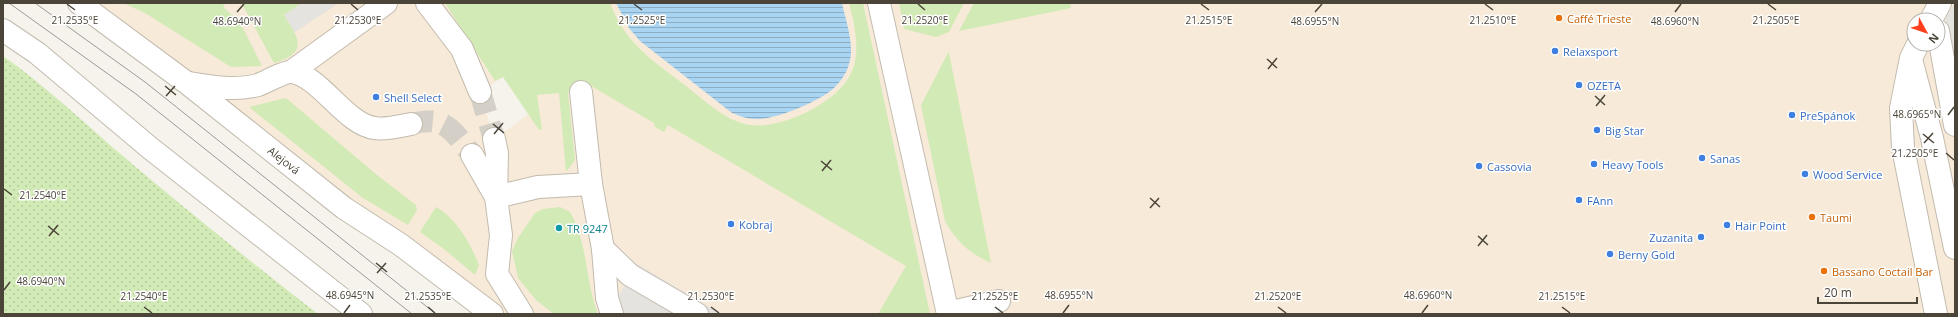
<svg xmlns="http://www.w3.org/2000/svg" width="1958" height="317" viewBox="0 0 1958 317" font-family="'Open Sans',sans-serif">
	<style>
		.commercial { fill: #f7ead8; fill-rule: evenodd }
		.green { fill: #d2eab5 }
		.garden { fill: url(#garden-dots) }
		.parking { fill: #e5e3e0 }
		.water { fill: url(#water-rules) }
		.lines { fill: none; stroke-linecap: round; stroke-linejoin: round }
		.minor-tunnel { stroke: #d4d0c8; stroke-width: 22; stroke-dasharray: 22 11; stroke-linecap: butt }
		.minor-casing { stroke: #c2bbae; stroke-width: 24 }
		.minor { stroke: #fff; stroke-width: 22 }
		.tram { stroke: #9a9a9a; stroke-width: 1 }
		.ticks { fill: none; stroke: #4b4439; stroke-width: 1.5 }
		.food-dot { fill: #e8710a; stroke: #fff; stroke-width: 1.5 }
		.shop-dot { fill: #3f7fe0; stroke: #fff; stroke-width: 1.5 }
		.culture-dot { fill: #0f9aa8; stroke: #fff; stroke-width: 1.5 }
		.labels { text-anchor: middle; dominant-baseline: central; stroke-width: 3; stroke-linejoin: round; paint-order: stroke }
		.food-label { font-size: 11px; fill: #c56008; stroke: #fff; text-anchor: start }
		.shop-label { font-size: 11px; fill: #366cbe; stroke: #fff; text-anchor: start }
		.street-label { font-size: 11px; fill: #4b4439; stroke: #fff }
		.culture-label { font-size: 11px; fill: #0d838f; stroke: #fff; text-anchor: start }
		.ticks-label { font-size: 10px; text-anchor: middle; fill: #4b4439; stroke: #fff; stroke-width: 3; stroke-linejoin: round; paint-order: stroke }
	</style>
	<defs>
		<pattern id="garden-dots" width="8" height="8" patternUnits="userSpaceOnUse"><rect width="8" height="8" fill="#d2eab5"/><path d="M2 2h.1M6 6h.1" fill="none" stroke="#b6ca9c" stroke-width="1.8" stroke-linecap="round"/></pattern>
		<pattern id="water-rules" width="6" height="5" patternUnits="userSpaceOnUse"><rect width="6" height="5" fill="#a9d4f2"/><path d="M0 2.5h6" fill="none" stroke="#8caec5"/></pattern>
	</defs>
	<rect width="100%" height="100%" fill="#f6f3ec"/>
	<path class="commercial" d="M79 3H1955V314H492ZM1914 20H1938V44H1914ZM503 77 529 114 494 139 480 92Z"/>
	<g class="green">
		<polygon points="123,3 226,3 223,7 240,22 262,66 231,67 145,13"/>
		<path d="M245 3H302L284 15C300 39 308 53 274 63L242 4Z"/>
		<path d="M445 3H610C616 19 625 34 637 46 650 60 667 71 682 83 701 97 721 118 745 124 777 132 833 105 849 77 862 56 855 25 849 3H863L930 314H878L906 266 668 125 664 132 655 127 654 123 581 80 568 93 575 160 566 172 559 93 537 95 542 129 539 130 503 77 495 81Z"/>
		<polygon points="899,3 964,3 949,32 936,37 904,29"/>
		<polygon points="974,3 1070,3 1071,8 959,31"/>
		<path d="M949 51V53L991 263C969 253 957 242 945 221L921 105Z"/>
		<polygon points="286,98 377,175 416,205 417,210 408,225 363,198 249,107"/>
		<path d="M436 207C457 219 470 243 479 265L475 275 444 249 420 232Z"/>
		<path d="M560 207 570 212C588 242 585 281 598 314H554L536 300 518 278 512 251 518 238 535 213 543 209Z"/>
	</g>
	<path class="garden" d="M3 56C46 86 84 123 124 157 188 211 252 263 318 314H3Z"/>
	<g class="parking">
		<polygon points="302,3 339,3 295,32 284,15"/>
		<polygon points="1955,3 1955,54 1953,55 1945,18"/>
		<polygon points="637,264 721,314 608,314"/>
	</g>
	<path class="water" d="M616 3H842C846 22 855 45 849 64 847 72 841 81 835 87 821 101 775 120 756 119 747 119 740 116 732 113L640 41 629 28Z"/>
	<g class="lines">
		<g class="minor-tunnel">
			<polyline points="480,92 494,139"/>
			<path d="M411 124C446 115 452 130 472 155"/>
		</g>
		<defs>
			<g id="minor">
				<polyline points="79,3 187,83 344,208 401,245 492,314"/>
				<polyline points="427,3 462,49 480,92"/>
				<polyline points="879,3 948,314"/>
				<polyline points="1931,20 1940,3"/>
				<polyline points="3,30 37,53 150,148 361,314"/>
				<polyline points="1938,31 1955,125"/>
				<polyline points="1918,44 1911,58 1901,108 1903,148 1936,314"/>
				<polyline points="1912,63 1932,138 1955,248"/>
				<polyline points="291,72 386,3"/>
				<path d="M188 83C212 87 235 91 258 85 266 82 285 71 292 72 320 76 346 125 375 128 386 130 399 126 411 124"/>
				<polyline points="581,92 591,184 603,249 607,298 612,314"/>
				<polyline points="494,139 497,153 496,197 538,187 591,184"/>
				<polyline points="472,155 496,197 501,235 497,274 522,314"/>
				<polyline points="603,249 630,275 697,314"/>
				<polyline points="948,313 999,301"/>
			</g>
		</defs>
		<use href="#minor" class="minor-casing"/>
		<use href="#minor" class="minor"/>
		<g class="tram">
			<polyline points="9,3 136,94 412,314"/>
			<polyline points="35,3 145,82 436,314"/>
		</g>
	</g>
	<path class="ticks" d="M67 4 75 10M351 4 358 10M634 4 642 10M918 4 925 10M1201 4 1209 10M1485 4 1493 10M1768 4 1776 10M237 12 244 4M1315 12 1322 4M1675 12 1681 4M1267 59 1277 68M1268 69 1277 58M165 86 176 95M166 96 175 86M1595 96 1605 105M1596 106 1605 95M1948 115 1954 107M493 124 504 133M494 134 503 123M1923 134 1934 143M1924 143 1933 133M1946 153 1954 160M821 161 832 170M822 171 831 160M4 189 12 195M1150 198 1160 207M1150 208 1159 198M48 226 59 235M49 236 58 225M1478 236 1488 245M1478 246 1487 235M376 263 387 272M377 273 386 263M4 290 10 282M144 307 152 313M428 307 435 313M711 307 719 313M995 307 1003 313M1278 307 1286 313M1562 307 1570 313M344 313 350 305M1063 313 1069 305M1422 313 1428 305"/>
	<g class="food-dot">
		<circle cx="1559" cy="18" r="4"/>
		<circle cx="1812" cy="217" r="4"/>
		<circle cx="1824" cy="271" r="4"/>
	</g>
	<g class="shop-dot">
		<circle cx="1555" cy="51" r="4"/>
		<circle cx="1579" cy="85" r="4"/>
		<circle cx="376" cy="97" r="4"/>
		<circle cx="1792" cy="115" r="4"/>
		<circle cx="1597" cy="130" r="4"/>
		<circle cx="1702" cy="158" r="4"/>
		<circle cx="1594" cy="164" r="4"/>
		<circle cx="1479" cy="166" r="4"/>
		<circle cx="1805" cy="174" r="4"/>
		<circle cx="1579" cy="200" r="4"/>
		<circle cx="731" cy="224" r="4"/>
		<circle cx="1727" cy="225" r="4"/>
		<circle cx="1701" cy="237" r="4"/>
		<circle cx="1610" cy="254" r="4"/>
	</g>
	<circle class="culture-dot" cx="559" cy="228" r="4"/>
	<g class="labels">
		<g class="food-label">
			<text x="1567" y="18">Caffé Trieste</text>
			<text x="1820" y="217">Taumi</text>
			<text x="1832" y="271">Bassano Coctail Bar</text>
		</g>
		<g class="shop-label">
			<text x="1563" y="51">Relaxsport</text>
			<text x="1587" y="85">OZETA</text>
			<text x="384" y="97">Shell Select</text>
			<text x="1800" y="115">PreSpánok</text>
			<text x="1605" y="130">Big Star</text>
			<text x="1710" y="158">Sanas</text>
			<text x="1602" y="164">Heavy Tools</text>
			<text x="1487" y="166">Cassovia</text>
			<text x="1813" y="174">Wood Service</text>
			<text x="1587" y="200">FAnn</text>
			<text x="739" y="224">Kobraj</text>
			<text x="1735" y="225">Hair Point</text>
			<text x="1693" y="237" text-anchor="end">Zuzanita</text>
			<text x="1618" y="254">Berny Gold</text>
		</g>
		<g class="street-label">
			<text transform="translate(284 160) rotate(38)">Alejová</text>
		</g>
		<g class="culture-label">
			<text x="567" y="228">TR 9247</text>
		</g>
	</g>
	<g class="ticks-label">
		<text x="75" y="24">21.2535°E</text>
		<text x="358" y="24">21.2530°E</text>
		<text x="1776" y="24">21.2505°E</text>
		<text x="642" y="24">21.2525°E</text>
		<text x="925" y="24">21.2520°E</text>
		<text x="1209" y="24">21.2515°E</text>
		<text x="1493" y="24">21.2510°E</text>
		<text x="237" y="25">48.6940°N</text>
		<text x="1315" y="25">48.6955°N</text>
		<text x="1675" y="25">48.6960°N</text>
		<text x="1917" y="118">48.6965°N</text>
		<text x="1915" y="157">21.2505°E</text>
		<text x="43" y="199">21.2540°E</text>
		<text x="41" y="285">48.6940°N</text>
		<text x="350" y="299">48.6945°N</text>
		<text x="1069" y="299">48.6955°N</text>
		<text x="1428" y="299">48.6960°N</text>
		<text x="144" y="300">21.2540°E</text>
		<text x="428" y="300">21.2535°E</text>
		<text x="711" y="300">21.2530°E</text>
		<text x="995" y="300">21.2525°E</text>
		<text x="1278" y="300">21.2520°E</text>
		<text x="1562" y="300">21.2515°E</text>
	</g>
	<rect width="1958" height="317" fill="none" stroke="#4b4439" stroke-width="8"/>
	<g transform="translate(1926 32) rotate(130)"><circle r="19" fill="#ffffff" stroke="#b7b4b0"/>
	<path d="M0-3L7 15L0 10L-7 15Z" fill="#fc3f1d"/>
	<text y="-6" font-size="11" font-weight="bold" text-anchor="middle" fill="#4b4439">N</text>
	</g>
	<path d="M1818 297v6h99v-6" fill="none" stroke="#4b4439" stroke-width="2"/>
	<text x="1824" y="297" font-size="12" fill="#4b4439" stroke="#ffffff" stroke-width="3" paint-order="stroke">20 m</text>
</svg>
